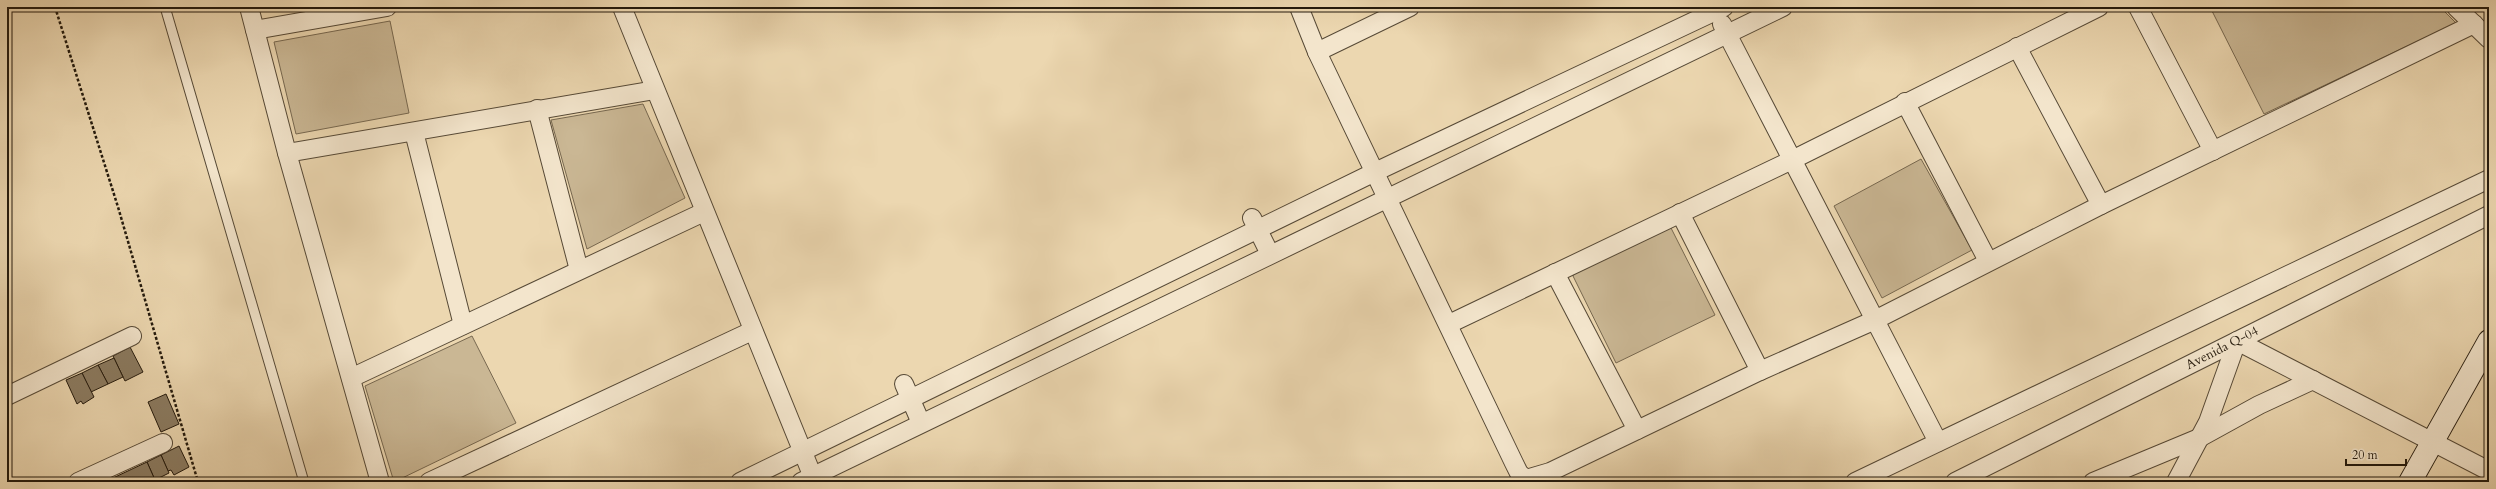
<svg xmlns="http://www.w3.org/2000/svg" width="2496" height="489" viewBox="0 0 2496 489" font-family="Cardo,serif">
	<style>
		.green { fill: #cab794; stroke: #776850 }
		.building { fill: #8c7c62; stroke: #241a0d }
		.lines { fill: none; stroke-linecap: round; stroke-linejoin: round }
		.lane-casing { stroke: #564936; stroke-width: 11 }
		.street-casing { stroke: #564936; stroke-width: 20 }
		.secondary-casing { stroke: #241a0d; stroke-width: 24 }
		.path { stroke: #241a0d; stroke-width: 2.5; stroke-dasharray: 3 2; stroke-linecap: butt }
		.lane { stroke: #f3e5cc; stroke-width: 9 }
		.street { stroke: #f3e5cc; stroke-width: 18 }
		.secondary { stroke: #f3e5cc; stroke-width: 22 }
		.labels { text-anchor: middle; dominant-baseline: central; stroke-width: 3.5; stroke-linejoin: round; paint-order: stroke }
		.street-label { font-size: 13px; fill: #241a0d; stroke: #f3e5cc }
	</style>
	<rect width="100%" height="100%" fill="#ecd7b0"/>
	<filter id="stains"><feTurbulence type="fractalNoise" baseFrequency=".005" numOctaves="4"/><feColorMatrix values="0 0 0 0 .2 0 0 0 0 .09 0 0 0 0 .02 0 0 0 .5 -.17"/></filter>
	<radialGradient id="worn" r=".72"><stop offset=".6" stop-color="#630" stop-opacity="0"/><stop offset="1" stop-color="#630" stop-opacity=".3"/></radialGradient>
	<g class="green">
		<polygon points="2210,7 2440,7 2456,23 2264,114"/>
		<polygon points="390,21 409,113 296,134 274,42"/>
		<polygon points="643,104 685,198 587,249 551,120"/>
		<polygon points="1921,159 1972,250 1882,298 1834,206"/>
		<polygon points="1670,226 1715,315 1616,363 1573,276 1577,267"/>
		<polygon points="472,336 516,423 394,482 365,386"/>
	</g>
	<g class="building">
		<polygon points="130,347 143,372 125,381 113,356"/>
		<polygon points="114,358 123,377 108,384 98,365"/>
		<polygon points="98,365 108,384 91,392 82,373"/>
		<polygon points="82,373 94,397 83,404 81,401 77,404 66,380"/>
		<polygon points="166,394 179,424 161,432 148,402"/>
		<polygon points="179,446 189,467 174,475 171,470 168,471 161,455"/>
		<polygon points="161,455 169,473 155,480 147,462"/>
		<polygon points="147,462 155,480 150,482 115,482 113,478"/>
		<polygon points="113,478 115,482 104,482"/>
	</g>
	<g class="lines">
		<defs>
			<polyline id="lane" points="165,7 304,482"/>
			<g id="street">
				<polyline points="249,7 287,153 380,482"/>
				<polyline points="622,7 815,482"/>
				<polyline points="1299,7 1317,52 1514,463 1519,473 1526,479 1550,472 1760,371 1875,320 2101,205 2474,24"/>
				<polyline points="2138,7 2213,151"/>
				<polyline points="2456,7 2489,39"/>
				<polyline points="1722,24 1938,442"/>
				<polyline points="255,30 387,7"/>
				<polyline points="2017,47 2101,205"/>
				<polyline points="1317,52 1410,7"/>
				<polyline points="1905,102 1988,261"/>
				<polyline points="537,109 579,270"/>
				<polyline points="414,132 463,325"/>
				<polyline points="287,153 655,90"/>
				<polyline points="1680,213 1760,371"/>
				<polyline points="1252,218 1270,254"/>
				<polyline points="1555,273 1637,430"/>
				<polyline points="1449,324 1792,160 2099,7"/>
				<polyline points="351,378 704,212"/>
				<polyline points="904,384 921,423"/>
				<polyline points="7,396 132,336"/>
				<polyline points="78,482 163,443"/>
				<polyline points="429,482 752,331"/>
				<polyline points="740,482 1375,172 1724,7"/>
				<polyline points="801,482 1783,7"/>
				<polyline points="1855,482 2489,179"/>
				<polyline points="1955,482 2489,215"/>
				<polyline points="2093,482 2199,438 2259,405 2313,380"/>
				<polyline points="2176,482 2208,422 2237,341 2489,471"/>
			</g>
			<polyline id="secondary" points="2410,482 2489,341"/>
		</defs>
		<use href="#lane" class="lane-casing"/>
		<use href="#street" class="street-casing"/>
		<use href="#secondary" class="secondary-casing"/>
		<polyline class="path" points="55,7 118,207 198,482"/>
		<use href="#lane" class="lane"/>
		<use href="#street" class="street"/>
		<use href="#secondary" class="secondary"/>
	</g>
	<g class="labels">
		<g class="street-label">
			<text transform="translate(2222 348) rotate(-27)">Avenida Q-04</text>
		</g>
	</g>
	<rect width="2496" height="489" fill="none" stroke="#ecd7b0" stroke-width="24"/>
	<rect x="8" y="8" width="2480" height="473" fill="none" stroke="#241a0d" stroke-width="2"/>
	<rect x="12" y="12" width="2472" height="465" fill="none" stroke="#241a0d"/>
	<path d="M2346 459v6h60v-6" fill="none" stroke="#241a0d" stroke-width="2"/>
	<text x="2352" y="459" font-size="12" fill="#241a0d" stroke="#f3e5cc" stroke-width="3" paint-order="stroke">20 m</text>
	<rect width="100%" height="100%" filter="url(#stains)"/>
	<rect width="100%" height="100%" fill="url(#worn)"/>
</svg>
